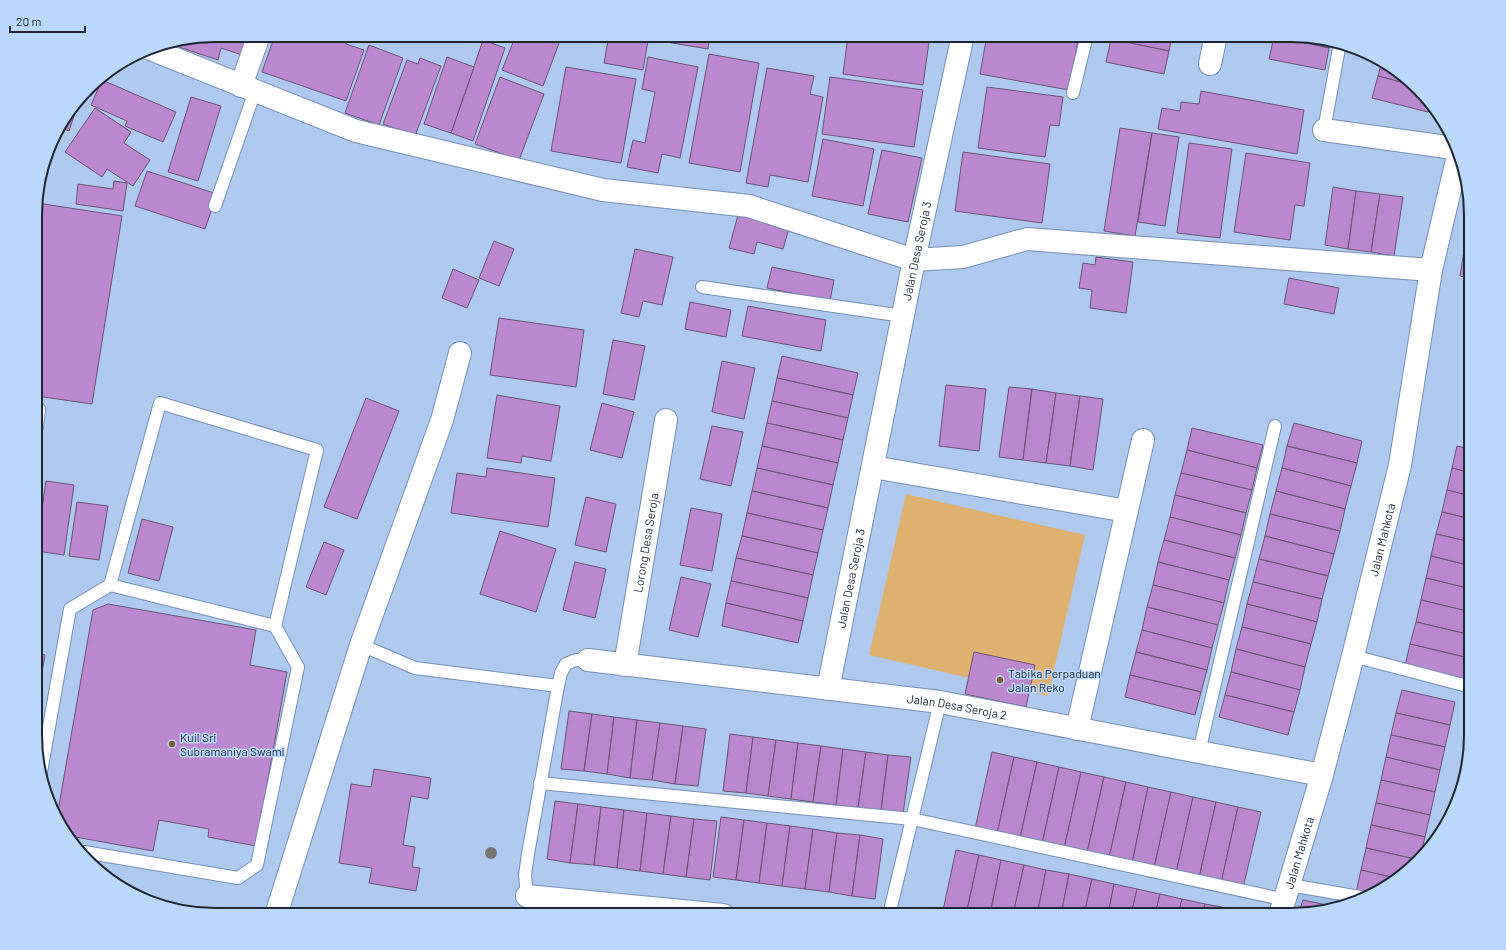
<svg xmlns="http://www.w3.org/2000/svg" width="1506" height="950" viewBox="0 0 1506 950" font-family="Barlow,sans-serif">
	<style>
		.built { fill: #9fbee7 }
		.green { fill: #dfb270 }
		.building { fill: #bb88d0; stroke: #695273 }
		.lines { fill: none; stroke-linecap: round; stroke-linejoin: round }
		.service-casing { stroke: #768fb1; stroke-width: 14 }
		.minor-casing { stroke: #768fb1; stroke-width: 24 }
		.service { stroke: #fff; stroke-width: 12 }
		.minor { stroke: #fff; stroke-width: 22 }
		.tree { fill: #757572 }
		.poi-dot { fill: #7b5e31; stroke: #bcd7fc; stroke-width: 1.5 }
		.labels { text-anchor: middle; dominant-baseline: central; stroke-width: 3; stroke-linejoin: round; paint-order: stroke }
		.street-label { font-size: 12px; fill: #1c2634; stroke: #bcd7fc }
		.poi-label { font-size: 12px; fill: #1c2634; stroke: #bcd7fc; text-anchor: start }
		.rim { fill: none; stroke: #1c2634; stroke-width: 2 }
	</style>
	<rect width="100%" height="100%" fill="#b0caef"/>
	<polygon class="built" points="1296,892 1345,902 1302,915 1290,915"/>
	<polygon class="green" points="906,494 1085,535 1048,696 869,655"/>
	<g class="building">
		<polygon points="215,35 255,35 248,57 221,48 218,60 170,44"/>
		<polygon points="275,35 340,35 347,38 346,44 364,50 346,101 262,72"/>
		<polygon points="347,35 367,35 364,41"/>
		<polygon points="516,35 562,35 543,86 502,70"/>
		<polygon points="609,35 649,35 643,70 604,63"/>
		<polygon points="656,35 710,35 708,49 655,40"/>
		<polygon points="848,35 930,35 923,85 843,74"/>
		<polygon points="987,35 1079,35 1069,90 980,74"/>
		<polygon points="1112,35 1172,35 1169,51 1111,39"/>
		<polygon points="1274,35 1291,35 1330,42 1329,48 1274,36"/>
		<polygon points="1274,36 1329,48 1325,70 1269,59"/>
		<polygon points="1111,39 1169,51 1164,74 1106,62"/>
		<polygon points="483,40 505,48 473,141 451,133"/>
		<polygon points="369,45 403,58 379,125 345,113"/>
		<polygon points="709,54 759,63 740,172 689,163"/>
		<polygon points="447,57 474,67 451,133 424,124"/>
		<polygon points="648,57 698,67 680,158 662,154 658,173 627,167 633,140 645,143 655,92 642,89"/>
		<polygon points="420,58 441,66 415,136 383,124 407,60 418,64"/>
		<polygon points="1382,61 1391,65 1408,84 1378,76"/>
		<polygon points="566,67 636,79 621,163 551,151"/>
		<polygon points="767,68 814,76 810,94 823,97 808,182 770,175 768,187 746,183"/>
		<polygon points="1378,76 1408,84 1430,107 1428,112 1372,98"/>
		<polygon points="500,77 544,94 519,160 475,144"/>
		<polygon points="830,77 923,90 914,147 822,134"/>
		<polygon points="102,80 176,112 163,142 125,126 127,121 91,105"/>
		<polygon points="987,87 1063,97 1059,126 1050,125 1045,157 978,148"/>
		<polygon points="1201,91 1304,110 1297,154 1158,129 1162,108 1180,111 1181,102 1199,104"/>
		<polygon points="191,97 221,106 198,181 168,172"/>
		<polygon points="78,104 69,131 60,127"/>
		<polygon points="95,108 131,132 124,143 150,160 133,186 107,169 102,177 65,152"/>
		<polygon points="1120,128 1152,133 1135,236 1104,231"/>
		<polygon points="1152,133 1179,137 1165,226 1138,222"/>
		<polygon points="823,139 874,149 863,206 812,196"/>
		<polygon points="1189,143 1232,149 1220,238 1177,233"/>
		<polygon points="882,150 922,158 908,222 868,214"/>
		<polygon points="963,152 1050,164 1042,223 955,211"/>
		<polygon points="1246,153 1310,163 1304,206 1295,205 1290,240 1234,232"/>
		<polygon points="147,171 217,194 205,229 135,206"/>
		<polygon points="114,181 127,183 123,211 76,204 78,184 113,189"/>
		<polygon points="1333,187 1356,191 1348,249 1325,245"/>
		<polygon points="1356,191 1380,194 1371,252 1348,249"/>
		<polygon points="1380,194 1403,197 1394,256 1371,252"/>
		<polygon points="37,203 122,216 92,404 37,396"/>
		<polygon points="738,215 789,228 783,249 757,242 754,254 729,248"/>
		<polygon points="1468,226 1471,226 1471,278 1460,276"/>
		<polygon points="494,241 514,249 499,286 479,278"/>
		<polygon points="635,249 673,257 662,305 643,301 639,317 621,313"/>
		<polygon points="1096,257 1133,262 1126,313 1090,308 1092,290 1079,288 1083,263 1095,265"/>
		<polygon points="772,267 834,280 830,301 767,288"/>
		<polygon points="453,269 479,280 467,308 442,298"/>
		<polygon points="1289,278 1339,288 1334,314 1284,304"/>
		<polygon points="690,302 731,310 726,337 685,329"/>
		<polygon points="748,306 826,320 821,351 742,336"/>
		<polygon points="499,318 584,330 576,387 490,375"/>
		<polygon points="613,340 645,346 634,400 603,394"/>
		<polygon points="782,356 858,373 853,395 777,378"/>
		<polygon points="722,361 755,368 744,419 712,412"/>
		<polygon points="777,378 853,395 848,418 772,401"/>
		<polygon points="946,385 986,389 979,451 939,446"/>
		<polygon points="1009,387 1032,389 1023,460 999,457"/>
		<polygon points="1032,389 1056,393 1046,463 1023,460"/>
		<polygon points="1056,393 1080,396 1070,466 1046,463"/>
		<polygon points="497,395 560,406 551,461 522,456 521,463 487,458"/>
		<polygon points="1080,396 1103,399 1093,470 1070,466"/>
		<polygon points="366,398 399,411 357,519 324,507"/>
		<polygon points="772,401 848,418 843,440 767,423"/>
		<polygon points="602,403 634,412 622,458 590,450"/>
		<polygon points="767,423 843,440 838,463 762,446"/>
		<polygon points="1294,423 1362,441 1357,463 1287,446"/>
		<polygon points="712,426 743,432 731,486 700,479"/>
		<polygon points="1192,428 1263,445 1257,468 1187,450"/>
		<polygon points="762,446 838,463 833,485 757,468"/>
		<polygon points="1287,446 1357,463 1351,486 1282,468"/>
		<polygon points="1457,446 1471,449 1471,473 1452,468"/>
		<polygon points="1187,450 1257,468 1252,490 1181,473"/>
		<polygon points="487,468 555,478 548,527 451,513 457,473 486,477"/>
		<polygon points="757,468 833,485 828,508 752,491"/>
		<polygon points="1282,468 1351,486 1345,509 1276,491"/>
		<polygon points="1452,468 1471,473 1471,496 1447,490"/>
		<polygon points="1181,473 1252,490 1246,513 1175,495"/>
		<polygon points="46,481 74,485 64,555 37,551 37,543"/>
		<polygon points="1447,490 1471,496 1471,519 1442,512"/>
		<polygon points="752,491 828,508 823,530 747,513"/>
		<polygon points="1276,491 1345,509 1340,531 1270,514"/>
		<polygon points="1175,495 1246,513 1241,535 1170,517"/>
		<polygon points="586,497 616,504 606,552 575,545"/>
		<polygon points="77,502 108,506 99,560 69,556"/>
		<polygon points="691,508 722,514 712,571 680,565"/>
		<polygon points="1442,512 1471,519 1471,542 1436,534"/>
		<polygon points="747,513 823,530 818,553 742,536"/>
		<polygon points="1270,514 1340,531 1334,554 1265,536"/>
		<polygon points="1170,517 1241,535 1235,558 1164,540"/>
		<polygon points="142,519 173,527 159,581 128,573"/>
		<polygon points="500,531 556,549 536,612 480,594"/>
		<polygon points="1436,534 1471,542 1471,566 1431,556"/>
		<polygon points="742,536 818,553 813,575 736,558"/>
		<polygon points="1265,536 1334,554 1328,576 1259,559"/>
		<polygon points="1164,540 1235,558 1229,580 1158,562"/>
		<polygon points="324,542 344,550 326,595 306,587"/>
		<polygon points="1431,556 1471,566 1471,589 1426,578"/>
		<polygon points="736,558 813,575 808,598 731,581"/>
		<polygon points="1259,559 1328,576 1322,599 1253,582"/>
		<polygon points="575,562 606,569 595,618 563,610"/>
		<polygon points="1158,562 1229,580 1224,603 1153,585"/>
		<polygon points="681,577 711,584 698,637 669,630"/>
		<polygon points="1426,578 1471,589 1471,612 1421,600"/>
		<polygon points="731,581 808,598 803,621 726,603"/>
		<polygon points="1253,582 1322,599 1317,622 1247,604"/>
		<polygon points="1153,585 1224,603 1218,625 1147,607"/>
		<polygon points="1421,600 1471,612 1471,635 1416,622"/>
		<polygon points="726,603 803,621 798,643 722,626"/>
		<polygon points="108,604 256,630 250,665 287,672 256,846 208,837 209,829 159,820 153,851 70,836 59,825 57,817 93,610"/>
		<polygon points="1247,604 1317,622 1311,644 1242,627"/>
		<polygon points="1147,607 1218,625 1212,648 1142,630"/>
		<polygon points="1416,622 1471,635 1471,650 1469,658 1410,644"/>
		<polygon points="1242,627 1311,644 1305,667 1236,649"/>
		<polygon points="1142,630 1212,648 1207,670 1136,652"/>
		<polygon points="1410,644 1469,658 1464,680 1405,666"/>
		<polygon points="1236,649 1305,667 1300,690 1231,672"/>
		<polygon points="974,652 1035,665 1026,707 965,694"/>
		<polygon points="1136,652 1207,670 1201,692 1130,675"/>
		<polygon points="37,653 45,655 37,701"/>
		<polygon points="1231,672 1300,690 1294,712 1225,695"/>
		<polygon points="1130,675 1201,692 1195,715 1125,697"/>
		<polygon points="1402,690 1455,702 1450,725 1396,713"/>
		<polygon points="1225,695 1294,712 1288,735 1219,717"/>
		<polygon points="569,711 592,714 584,771 561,769"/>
		<polygon points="1396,713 1450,725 1445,747 1391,735"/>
		<polygon points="592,714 614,717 607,774 584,771"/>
		<polygon points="614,717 637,720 630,778 607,774"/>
		<polygon points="637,720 660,723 652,780 630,778"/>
		<polygon points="660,723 683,726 675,784 652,780"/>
		<polygon points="683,726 706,729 698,786 675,784"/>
		<polygon points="730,734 753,737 746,793 723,791"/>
		<polygon points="1391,735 1445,747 1440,770 1386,757"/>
		<polygon points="753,737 776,740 768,796 746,793"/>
		<polygon points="776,740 798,743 791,799 768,796"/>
		<polygon points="798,743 821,746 813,802 791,799"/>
		<polygon points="821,746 843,749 836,805 813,802"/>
		<polygon points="843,749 866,752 858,808 836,805"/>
		<polygon points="866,752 888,755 881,811 858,808"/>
		<polygon points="992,752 1014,757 997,834 975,829"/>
		<polygon points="888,755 911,757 903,814 881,811"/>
		<polygon points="1014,757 1037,762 1020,838 997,834"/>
		<polygon points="1386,757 1440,770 1435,792 1381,780"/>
		<polygon points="1037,762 1059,767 1042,844 1020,838"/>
		<polygon points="1059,767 1081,772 1064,849 1042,844"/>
		<polygon points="374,769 431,778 428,799 411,796 403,845 415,847 412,867 420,868 416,891 369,883 372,868 339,863 351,784 371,787"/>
		<polygon points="1081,772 1104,777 1087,853 1064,849"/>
		<polygon points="1104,777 1126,782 1109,858 1087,853"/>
		<polygon points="1381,780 1435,792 1430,815 1376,803"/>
		<polygon points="1126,782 1148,787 1132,863 1109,858"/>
		<polygon points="1148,787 1171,792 1154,868 1132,863"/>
		<polygon points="1171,792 1193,797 1176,873 1154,868"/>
		<polygon points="1193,797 1216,802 1199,878 1176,873"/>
		<polygon points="555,801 578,804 570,863 547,859"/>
		<polygon points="1216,802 1238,807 1221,883 1199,878"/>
		<polygon points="1376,803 1430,815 1425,837 1371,825"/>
		<polygon points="578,804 601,807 594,865 570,863"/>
		<polygon points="601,807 624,810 617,868 594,865"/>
		<polygon points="1238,807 1261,812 1243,888 1221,883"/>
		<polygon points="624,810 647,813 640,871 617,868"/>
		<polygon points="647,813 671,816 663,874 640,871"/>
		<polygon points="671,816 694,819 686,877 663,874"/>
		<polygon points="721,817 744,820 736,880 713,877"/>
		<polygon points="694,819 717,821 710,880 686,877"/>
		<polygon points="744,820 767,823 759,883 736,880"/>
		<polygon points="767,823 790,826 782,886 759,883"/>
		<polygon points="1371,825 1425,837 1421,853 1415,859 1366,848"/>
		<polygon points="790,826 813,829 805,889 782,886"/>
		<polygon points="813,829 837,833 829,892 805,889"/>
		<polygon points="837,833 860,835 852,896 829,892"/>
		<polygon points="860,835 883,839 875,899 852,896"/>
		<polygon points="1366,848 1415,859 1395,878 1361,870"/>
		<polygon points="956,850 979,855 966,915 942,915"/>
		<polygon points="979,855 1001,860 990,915 966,915"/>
		<polygon points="1001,860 1024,865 1013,915 990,915"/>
		<polygon points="1024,865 1046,870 1037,915 1013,915"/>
		<polygon points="1046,870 1069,874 1061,915 1037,915"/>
		<polygon points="1361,870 1395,878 1381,891 1367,895 1356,893"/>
		<polygon points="1069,874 1092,879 1084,915 1061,915"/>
		<polygon points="1092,879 1114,884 1108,915 1084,915"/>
		<polygon points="1114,884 1137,889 1131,915 1108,915"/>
		<polygon points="1137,889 1160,894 1155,915 1131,915"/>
		<polygon points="1160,894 1182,899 1178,915 1155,915"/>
		<polygon points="1182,899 1205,904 1202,915 1178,915"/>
		<polygon points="1303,900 1332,906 1302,915 1298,915"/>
		<polygon points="1205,904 1227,908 1226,915 1202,915"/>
	</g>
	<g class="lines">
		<defs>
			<g id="service">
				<polyline points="1073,93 1087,35"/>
				<polyline points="1324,130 1340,43"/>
				<polyline points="215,206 255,91"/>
				<polyline points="702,287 903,316"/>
				<polyline points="37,427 39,409"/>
				<polyline points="110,585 275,626"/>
				<polyline points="361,645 415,668 558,686"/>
				<polyline points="1353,656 1471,687"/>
				<polyline points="1199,752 1275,426"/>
				<polyline points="41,772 70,609 110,585 160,403 317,450 275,626 298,667 257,865 238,878 84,852"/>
				<polyline points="540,783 912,819 1286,900"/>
				<polyline points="1290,885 1360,897"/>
				<polyline points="527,896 525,875 528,854 558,686 561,673 566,664 576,660 588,660"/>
				<polyline points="889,915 940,702"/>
			</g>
			<g id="minor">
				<polyline points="148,48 356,131 603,190 749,206 914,260 963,257 1027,239 1431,270"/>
				<polyline points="1210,64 1216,35"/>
				<polyline points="241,86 259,35"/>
				<polyline points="1324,130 1454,148"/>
				<polyline points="873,467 1127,511"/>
				<path id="s1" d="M588 660 940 702 1199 752 1322 775"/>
				<path id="s2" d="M625 665 666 420"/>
				<path id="s3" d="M828 689 914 260 963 35"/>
				<polyline points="1077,729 1143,440"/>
				<polyline points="527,896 723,915"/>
				<polyline points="276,915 361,645 442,420 460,353"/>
				<path id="s4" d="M1280 915 1322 775 1353 656 1400 465 1431 270 1457 160"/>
			</g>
		</defs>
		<use href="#service" class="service-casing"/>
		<use href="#minor" class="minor-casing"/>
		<use href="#service" class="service"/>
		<use href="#minor" class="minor"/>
	</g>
	<circle class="tree" cx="491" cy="853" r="6"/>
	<g class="poi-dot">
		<circle cx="1000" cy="680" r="4"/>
		<circle cx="172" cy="744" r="4"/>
	</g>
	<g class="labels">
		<g class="street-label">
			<text stroke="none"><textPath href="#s3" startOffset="447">Jalan Desa Seroja 3</textPath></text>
			<text stroke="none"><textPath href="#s4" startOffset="389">Jalan Mahkota</textPath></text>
			<text stroke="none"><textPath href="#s2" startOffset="124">Lorong Desa Seroja</textPath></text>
			<text stroke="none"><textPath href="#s3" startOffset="113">Jalan Desa Seroja 3</textPath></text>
			<text stroke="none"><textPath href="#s1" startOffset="372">Jalan Desa Seroja 2</textPath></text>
			<text stroke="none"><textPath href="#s4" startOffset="65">Jalan Mahkota</textPath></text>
		</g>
		<g class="poi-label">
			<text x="1008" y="673">Tabika Perpaduan<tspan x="1008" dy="14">Jalan Reko</tspan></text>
			<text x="180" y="737">Kuil Sri<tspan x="180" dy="14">Subramaniya Swami</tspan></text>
		</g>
	</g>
	<path d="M0 0H1506V950H0ZM215 42H1291A173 173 0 0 1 1464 215V735A173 173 0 0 1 1291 908H215A173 173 0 0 1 42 735V215A173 173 0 0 1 215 42Z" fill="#bcd7fc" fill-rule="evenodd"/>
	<path class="rim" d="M215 42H1291A173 173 0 0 1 1464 215V735A173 173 0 0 1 1291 908H215A173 173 0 0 1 42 735V215A173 173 0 0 1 215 42Z"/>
	<path d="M10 26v6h75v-6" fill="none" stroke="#1c2634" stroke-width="2"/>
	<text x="16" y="26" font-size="12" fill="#1c2634" stroke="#bcd7fc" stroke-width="3" paint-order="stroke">20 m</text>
</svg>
